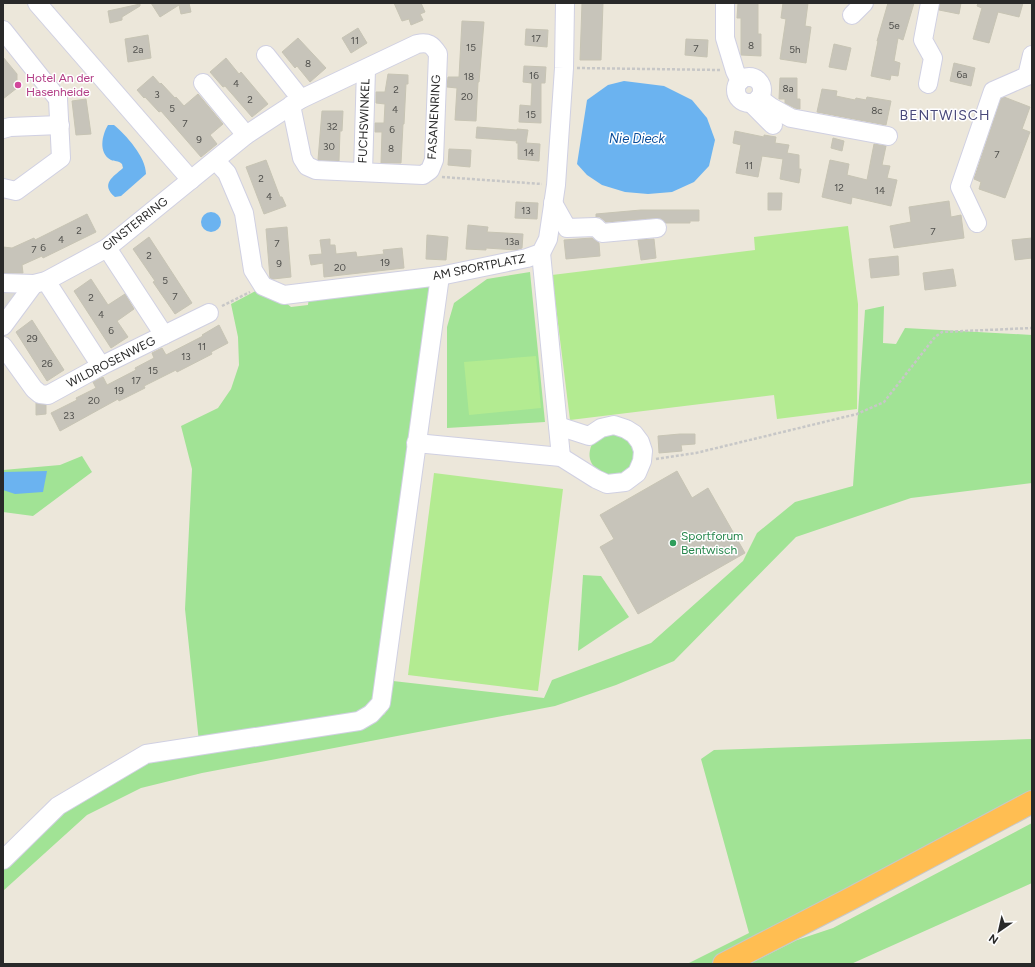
<svg xmlns="http://www.w3.org/2000/svg" width="1035" height="967" viewBox="0 0 1035 967" font-family="Figtree,sans-serif">
	<style>
		.green { fill: #a1e395 }
		.pitch { fill: #b3eb91 }
		.plaza { fill: #dcdad1 }
		.water { fill: #6bb3f0 }
		.building { fill: #c7c4ba; stroke: #c7c4b4 }
		.lines { fill: none; stroke-linecap: round; stroke-linejoin: round }
		.minor-casing { stroke: #d0d0e2; stroke-width: 20 }
		.highway-casing { stroke: #c7c7c7; stroke-width: 24 }
		.path { stroke: #c7c7c7; stroke-width: 2.5; stroke-dasharray: 3 2; stroke-linecap: butt }
		.minor { stroke: #fff; stroke-width: 18 }
		.highway { stroke: #ffbe52; stroke-width: 22 }
		.hotel-dot { fill: #d1479c; stroke: #fff; stroke-width: 1.5 }
		.leisure-dot { fill: #2e9e5b; stroke: #fff; stroke-width: 1.5 }
		.labels { text-anchor: middle; dominant-baseline: central; stroke-width: 3; stroke-linejoin: round; paint-order: stroke }
		.number-label { font-size: 10px; fill: #50504d }
		.hotel-label { font-size: 12px; fill: #b23c85; stroke: #fff; text-anchor: start }
		.street-label { font-size: 12px; fill: #292929; stroke: #fff }
		.leisure-label { font-size: 12px; fill: #27864d; stroke: #fff; text-anchor: start }
		.water-label { font-size: 13px; font-style: italic; fill: #0b4e9b; stroke: #fff }
		.quarter-label { font-size: 14px; letter-spacing: 1px; fill: #49497a; stroke: #fff }
	</style>
	<rect width="100%" height="100%" fill="#ece7da"/>
	<g class="green">
		<polygon points="530,272 545,422 447,428 447,327 454,303 487,279"/>
		<polygon points="427,285 431,291 377,697 368,707 357,714 199,742 185,609 192,469 181,426 218,408 231,389 239,365 238,337 231,304 261,288 281,299 291,307 308,305 309,295"/>
		<polygon points="884,306 883,343 896,344 905,328 1032,335 1032,483 911,498 796,537 674,661 616,685 555,706 202,773 141,788 87,815 3,891 3,866 62,809 146,759 359,727 385,714 393,681 544,698 552,680 651,643 743,561 757,533 795,502 853,486 865,310"/>
		<path d="M623 431 638 451 628 473C624 474 618 477 613 477 611 477 607 475 605 474 585 466 586 448 599 434Z"/>
		<polygon points="82,456 92,472 33,516 3,512 3,470 60,465"/>
		<polygon points="583,575 601,576 629,617 578,651"/>
		<polygon points="1032,739 1032,797 714,964 687,964 749,933 701,759 714,750"/>
		<polygon points="1032,823 1032,883 851,964 749,964 797,940 833,928"/>
	</g>
	<g class="pitch">
		<polygon points="848,226 858,304 857,409 777,419 774,395 570,420 552,275 755,250 754,237"/>
		<polygon points="536,356 541,408 469,415 464,362"/>
		<polygon points="434,473 563,489 538,691 408,675"/>
	</g>
	<polygon class="plaza" points="3,283 34,284 3,326"/>
	<g class="water">
		<polygon points="624,81 664,86 692,100 707,118 715,140 709,166 694,182 672,192 648,194 625,192 602,185 587,175 577,164 587,100 608,85"/>
		<path d="M108 125H114C126 135 146 157 146 174L121 196 115 197C100 184 113 177 123 168L122 164C118 160 115 162 111 160 98 153 102 135 108 125Z"/>
		<circle cx="211" cy="222" r="10"/>
		<polygon points="47,471 43,492 15,494 3,490 4,472"/>
	</g>
	<g class="building">
		<polygon points="151,3 189,3 191,12 181,14 179,5 160,17"/>
		<polygon points="394,3 421,3 425,12 420,14 423,20 411,25 409,19 402,21"/>
		<polygon points="582,3 603,3 601,60 580,60"/>
		<polygon points="738,3 758,3 758,34 761,34 761,56 741,55 741,18 737,18"/>
		<polygon points="783,3 808,3 805,26 811,27 806,63 780,59 786,19 781,18"/>
		<polygon points="888,3 914,3 903,40 898,38 894,61 900,63 898,76 891,75 890,80 871,76 878,41 877,41"/>
		<polygon points="940,3 961,3 959,14 939,10"/>
		<polygon points="978,3 1023,3 1019,17 998,12 989,43 973,39 982,8 977,6"/>
		<polygon points="140,4 140,6 122,17 122,20 110,23 108,11"/>
		<polygon points="462,21 484,22 479,82 478,82 476,121 455,120 457,88 447,87 448,77 459,77"/>
		<polygon points="358,28 367,43 351,53 342,38"/>
		<polygon points="526,29 548,30 547,47 525,45"/>
		<polygon points="148,35 151,58 128,62 125,39"/>
		<polygon points="298,38 326,68 310,82 297,66 295,68 282,52"/>
		<polygon points="686,39 708,40 707,57 685,55"/>
		<polygon points="834,44 851,48 846,70 829,67"/>
		<polygon points="3,57 17,74 17,88 3,99"/>
		<polygon points="226,58 239,74 241,72 268,104 252,117 225,86 223,87 210,72"/>
		<polygon points="954,63 975,68 971,86 950,81"/>
		<polygon points="524,66 546,67 545,83 541,83 541,123 519,122 520,105 531,106 532,83 523,82"/>
		<polygon points="388,74 408,75 408,84 406,84 404,124 403,124 401,163 381,163 382,132 375,132 375,123 384,123 385,104 376,103 376,92 385,92"/>
		<polygon points="153,76 160,84 161,83 175,98 176,97 184,106 198,94 223,124 210,135 217,144 201,157 161,111 159,112 145,97 144,98 137,90"/>
		<polygon points="780,78 797,78 797,99 800,99 800,109 795,108 785,103 785,99 779,99"/>
		<polygon points="822,89 837,91 836,96 855,100 856,98 866,100 867,97 891,101 886,125 817,112"/>
		<polygon points="1004,97 1030,107 1022,129 1030,132 1005,198 979,189 981,182 974,179 1001,99"/>
		<polygon points="86,99 91,134 76,135 72,101"/>
		<polygon points="322,111 343,111 342,131 340,131 339,161 318,160"/>
		<polygon points="477,127 517,130 517,129 528,130 526,143 540,144 539,161 518,159 518,143 516,143 517,141 476,138"/>
		<polygon points="735,131 764,137 764,135 776,137 775,143 789,145 787,153 799,155 799,169 801,169 799,183 780,179 783,159 762,156 758,177 736,173 741,145 733,143"/>
		<polygon points="833,138 844,141 842,151 831,148"/>
		<polygon points="874,144 886,146 882,165 890,166 887,178 897,180 891,206 852,197 851,204 822,197 830,160 849,164 847,175 867,180"/>
		<polygon points="449,149 471,150 470,167 448,165"/>
		<polygon points="266,160 280,197 282,197 286,206 264,214 246,167"/>
		<polygon points="768,193 782,193 781,210 768,210"/>
		<polygon points="949,201 951,217 961,215 964,238 894,248 890,226 911,222 909,207"/>
		<polygon points="516,202 538,203 537,219 515,218"/>
		<polygon points="641,210 699,210 699,221 690,221 690,223 666,223 662,219 656,218 606,222 600,217 596,217 596,214"/>
		<polygon points="87,214 96,232 43,258 42,256 22,265 23,273 3,273 3,247 12,248 34,238 35,240"/>
		<polygon points="468,225 488,227 487,232 523,234 522,248 516,250 486,248 486,250 466,249"/>
		<polygon points="287,227 291,277 273,279 270,278 266,229"/>
		<polygon points="427,235 448,237 446,260 426,259"/>
		<polygon points="149,237 192,303 175,314 153,282 155,281 133,249"/>
		<polygon points="592,238 599,243 600,256 566,259 564,240"/>
		<polygon points="1032,238 1032,258 1015,260 1012,240"/>
		<polygon points="330,239 330,245 335,245 336,254 356,252 357,257 384,254 383,250 402,248 404,268 324,277 323,263 311,265 309,255 322,254 320,240"/>
		<polygon points="654,239 656,258 641,260 638,240"/>
		<polygon points="898,256 899,275 871,278 869,259"/>
		<polygon points="953,269 956,286 925,290 923,273"/>
		<polygon points="91,279 108,305 125,294 134,309 117,321 128,337 111,348 74,291"/>
		<polygon points="32,320 64,370 47,381 16,332"/>
		<polygon points="219,325 228,343 211,352 212,354 177,372 176,370 144,386 145,388 119,401 118,399 60,431 51,413 77,400 76,398 96,388 93,382 103,377 107,385 136,370 135,368 154,358 152,353 162,348 166,355 203,336 202,335"/>
		<polygon points="36,403 46,405 46,414 36,415"/>
		<polygon points="680,434 695,434 695,444 681,445 682,451 659,453 658,436"/>
		<polygon points="677,471 692,498 708,488 745,553 638,614 600,547 614,539 600,515"/>
	</g>
	<g class="lines">
		<defs>
			<g id="minor">
				<polyline points="37,3 191,180"/>
				<polyline points="725,3 725,38 735,71 740,81"/>
				<polyline points="852,15 864,3"/>
				<polyline points="3,30 58,99 61,158 16,191 3,188"/>
				<polyline points="266,55 301,99"/>
				<circle cx="749" cy="90" r="13"/>
				<polyline points="928,84 933,58 923,40 930,3"/>
				<polyline points="759,98 771,107 791,118 888,136"/>
				<polyline points="751,103 773,125"/>
				<polyline points="3,129 10,127 60,125"/>
				<path d="M246 135 301 99 417 44C428 42 432 44 438 54L434 160 430 170 423 175 316 170 307 166 302 158 291 105"/>
				<polyline points="216,161 227,173 244,213 253,270 263,286 284,295 440,276 527,258 541,253 548,239 556,185 564,68 565,3"/>
				<polyline points="363,172 366,69"/>
				<polyline points="553,203 567,228 596,227 602,233 657,228"/>
				<polyline points="977,223 960,187 993,91 1027,76 1032,55"/>
				<polyline points="541,253 561,457"/>
				<polyline points="46,281 101,366"/>
				<polyline points="3,283 34,284 46,281 107,248 246,135 203,83"/>
				<polyline points="3,326 34,284"/>
				<polyline points="164,335 209,313"/>
				<polyline points="3,346 34,389 40,394 48,395 101,366 164,335 107,248"/>
				<polyline points="416,443 561,457 596,479 607,484 625,482 637,473 642,461 643,451 640,442 634,434 626,429 614,425 601,428 589,436 558,426"/>
				<polyline points="3,860 58,806 146,754 359,721 371,714 381,703 440,276"/>
			</g>
			<polyline id="highway" points="724,964 852,898 1032,802"/>
		</defs>
		<use href="#minor" class="minor-casing"/>
		<use href="#highway" class="highway-casing"/>
		<g class="path">
			<polyline points="577,68 720,70"/>
			<polyline points="442,177 542,184"/>
			<polyline points="222,306 250,292"/>
			<polyline points="656,459 696,453 857,414 884,402 935,337 942,332 1032,328"/>
		</g>
		<use href="#minor" class="minor"/>
		<use href="#highway" class="highway"/>
	</g>
	<circle class="hotel-dot" cx="18" cy="85" r="4"/>
	<circle class="leisure-dot" cx="673" cy="543" r="4"/>
	<g class="labels">
		<g class="number-label">
			<text x="894" y="25">5e</text>
			<text x="536" y="38">17</text>
			<text x="355" y="40">11</text>
			<text x="751" y="45">8</text>
			<text x="471" y="47">15</text>
			<text x="696" y="48">7</text>
			<text x="138" y="49">2a</text>
			<text x="795" y="49">5h</text>
			<text x="308" y="63">8</text>
			<text x="962" y="74">6a</text>
			<text x="534" y="75">16</text>
			<text x="469" y="76">18</text>
			<text x="236" y="83">4</text>
			<text x="788" y="88">8a</text>
			<text x="396" y="89">2</text>
			<text x="157" y="94">3</text>
			<text x="467" y="96">20</text>
			<text x="250" y="99">2</text>
			<text x="172" y="108">5</text>
			<text x="395" y="109">4</text>
			<text x="877" y="110">8c</text>
			<text x="531" y="114">15</text>
			<text x="185" y="123">7</text>
			<text x="332" y="126">32</text>
			<text x="392" y="129">6</text>
			<text x="199" y="139">9</text>
			<text x="329" y="146">30</text>
			<text x="391" y="148">8</text>
			<text x="529" y="152">14</text>
			<text x="997" y="154">7</text>
			<text x="749" y="165">11</text>
			<text x="261" y="178">2</text>
			<text x="839" y="187">12</text>
			<text x="880" y="190">14</text>
			<text x="269" y="196">4</text>
			<text x="526" y="210">13</text>
			<text x="79" y="230">2</text>
			<text x="933" y="231">7</text>
			<text x="61" y="239">4</text>
			<text x="512" y="241">13a</text>
			<text x="277" y="243">7</text>
			<text x="43" y="247">6</text>
			<text x="34" y="249">7</text>
			<text x="149" y="255">2</text>
			<text x="385" y="262">19</text>
			<text x="279" y="263">9</text>
			<text x="340" y="267">20</text>
			<text x="165" y="280">5</text>
			<text x="175" y="296">7</text>
			<text x="91" y="297">2</text>
			<text x="101" y="314">4</text>
			<text x="111" y="330">6</text>
			<text x="32" y="338">29</text>
			<text x="202" y="346">11</text>
			<text x="186" y="356">13</text>
			<text x="47" y="363">26</text>
			<text x="153" y="370">15</text>
			<text x="136" y="380">17</text>
			<text x="119" y="390">19</text>
			<text x="94" y="400">20</text>
			<text x="69" y="415">23</text>
		</g>
		<g class="hotel-label">
			<text x="26" y="78">Hotel An der<tspan x="26" dy="14">Hasenheide</tspan></text>
		</g>
		<g class="street-label">
			<text transform="translate(434 117) rotate(-87)">FASANENRING</text>
			<text transform="translate(364 121) rotate(-88)">FUCHSWINKEL</text>
			<text transform="translate(135 224) rotate(-38)">GINSTERRING</text>
			<text transform="translate(479 267) rotate(-11)">AM SPORTPLATZ</text>
			<text transform="translate(111 362) rotate(-27)">WILDROSENWEG</text>
		</g>
		<g class="leisure-label">
			<text x="681" y="536">Sportforum<tspan x="681" dy="14">Bentwisch</tspan></text>
		</g>
		<g class="water-label">
			<text x="637" y="138">Nie Dieck</text>
		</g>
		<g class="quarter-label">
			<text x="945" y="115">BENTWISCH</text>
		</g>
	</g>
	<rect width="1035" height="967" fill="none" stroke="#292929" stroke-width="8"/>
	<g transform="translate(999 931) rotate(214)" stroke="#ffffff" stroke-width="3" paint-order="stroke">
	<path d="M0-3L7 15L0 10L-7 15Z" fill="#292929"/>
	<text y="-6" font-size="11" font-weight="bold" text-anchor="middle" fill="#292929">N</text>
	</g>
</svg>
